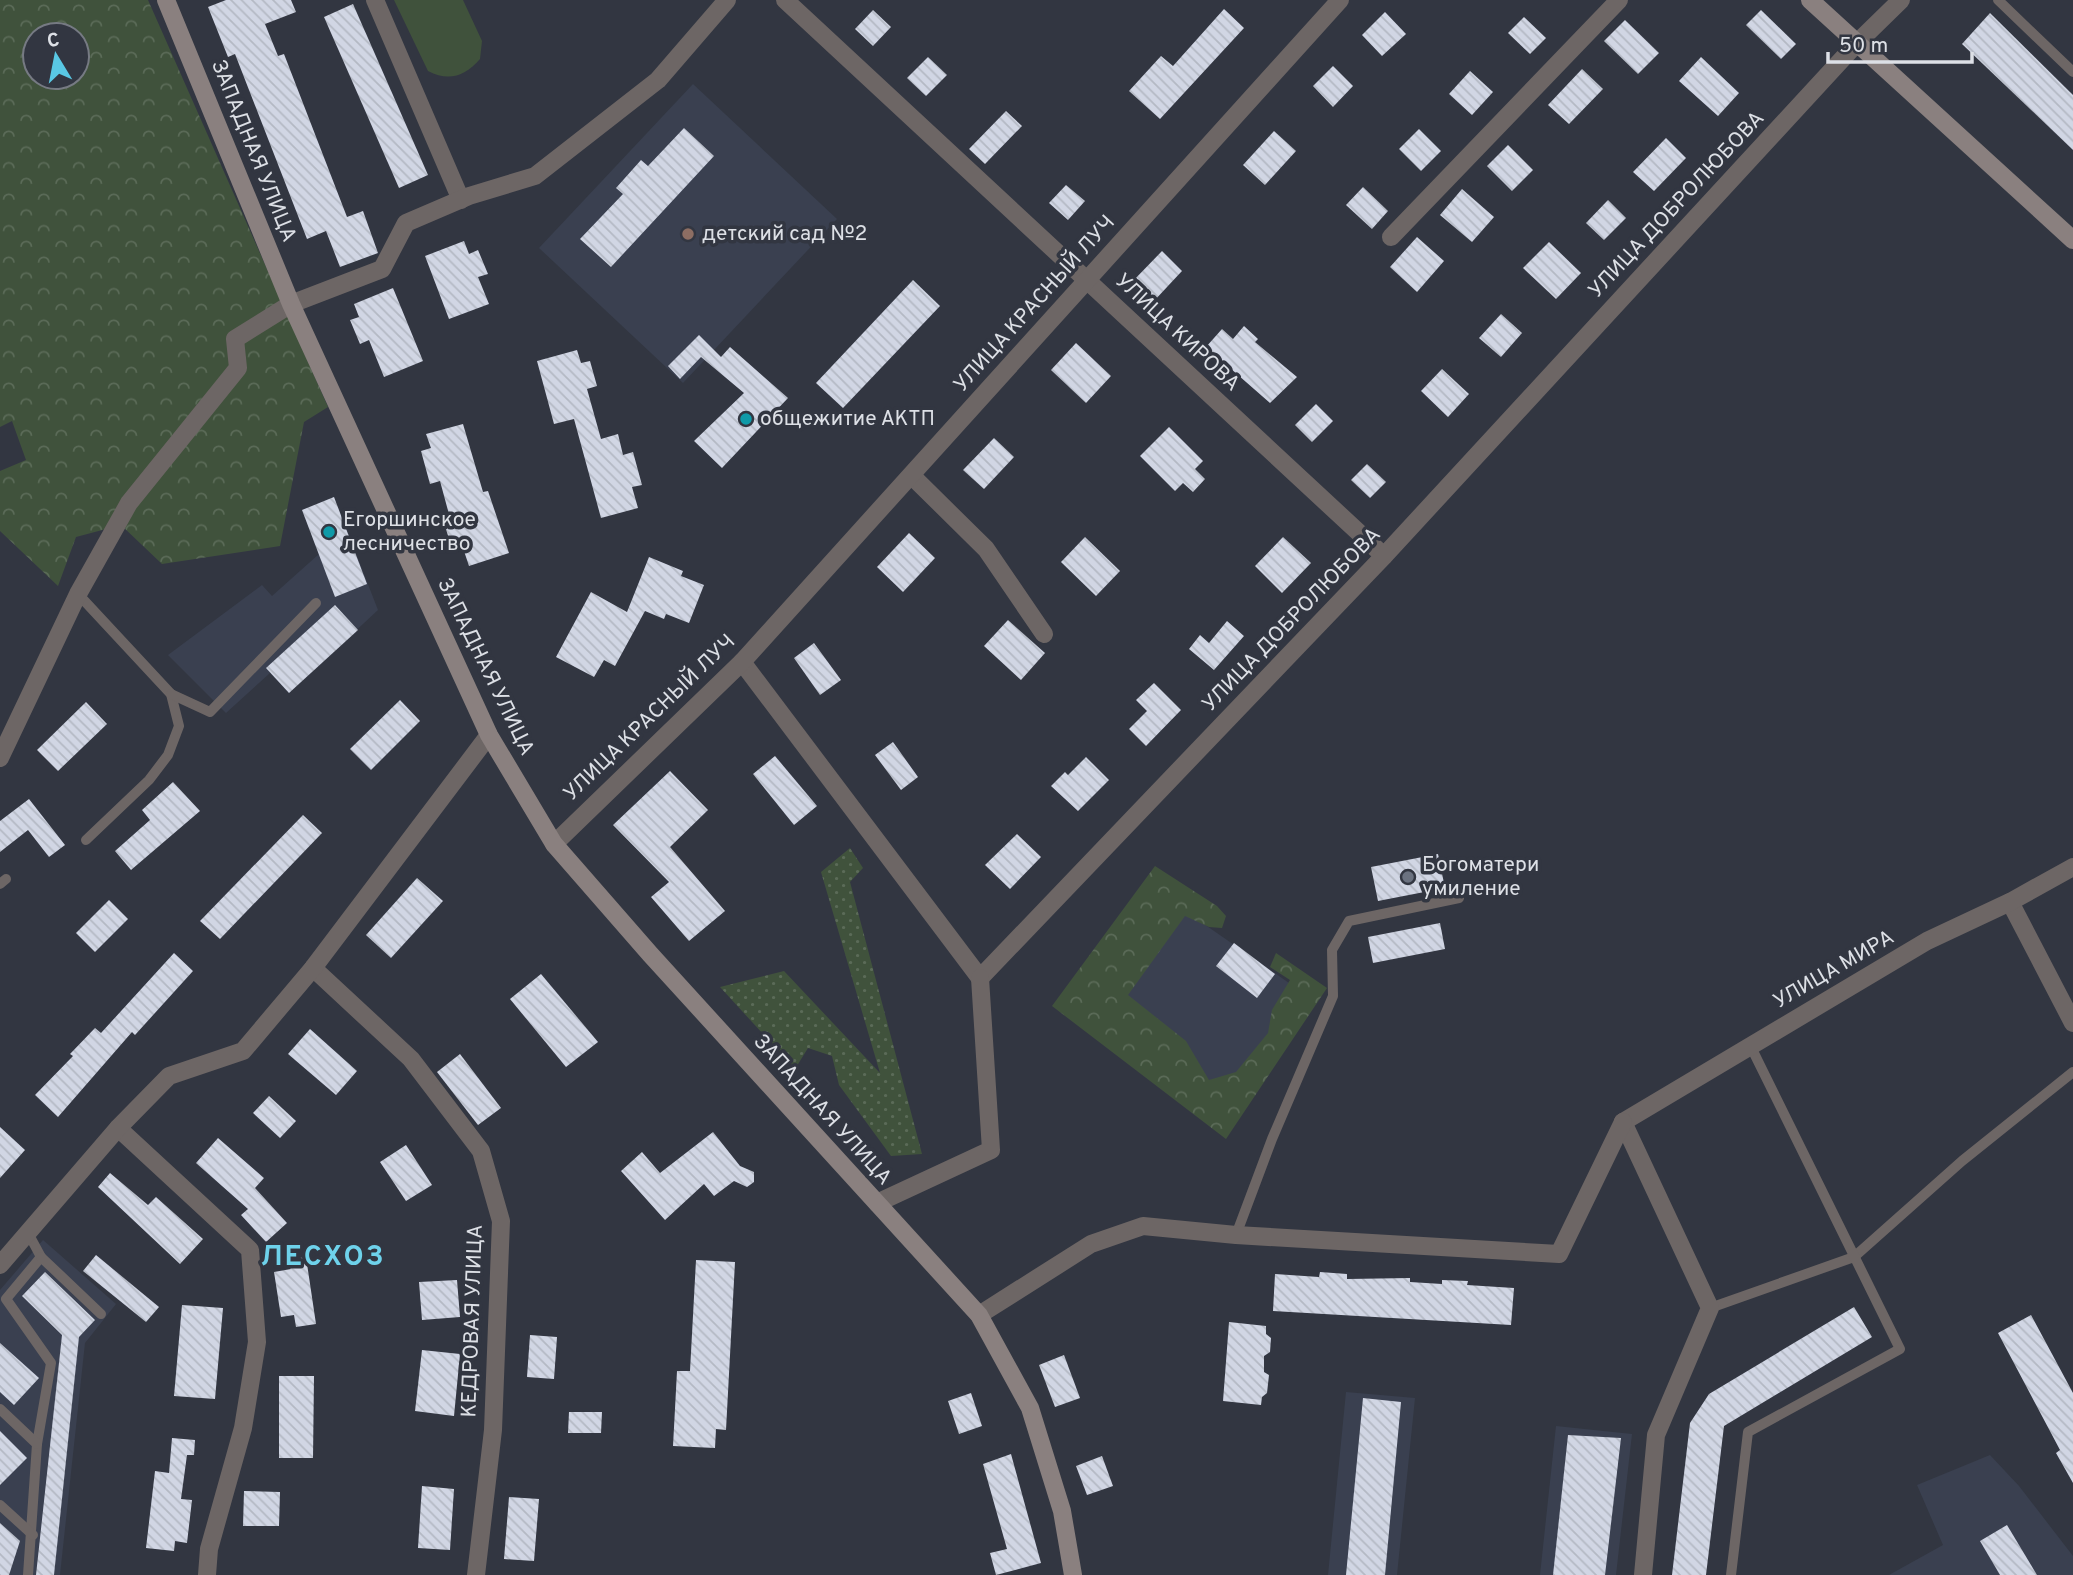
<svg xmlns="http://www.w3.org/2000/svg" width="2073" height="1575" viewBox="0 0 2073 1575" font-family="Overpass,sans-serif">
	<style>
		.built { fill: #3a4050 }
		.grass { fill: url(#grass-dots) }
		.forest { fill: url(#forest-crowns); fill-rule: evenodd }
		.garden { fill: #40523c }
		.building { fill: url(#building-back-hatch) }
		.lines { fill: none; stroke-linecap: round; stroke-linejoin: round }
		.lane { stroke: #6d6665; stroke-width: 10 }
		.street { stroke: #6d6665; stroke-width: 18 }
		.secondary { stroke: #8a807f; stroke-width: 18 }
		.education-dot { fill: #8d6e63; stroke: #323641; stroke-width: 2.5 }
		.culture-dot { fill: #0f9aa8; stroke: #323641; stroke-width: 2.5 }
		.worship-dot { fill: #6b7280; stroke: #323641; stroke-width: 2.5 }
		.labels { text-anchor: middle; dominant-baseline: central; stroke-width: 7; stroke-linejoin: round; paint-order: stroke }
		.street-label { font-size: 21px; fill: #dde0e6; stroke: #323641 }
		.poi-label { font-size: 21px; fill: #dde0e6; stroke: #323641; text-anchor: start }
		.district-label { font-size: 28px; font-weight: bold; letter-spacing: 2px; fill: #6ed2eb; stroke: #323641 }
	</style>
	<defs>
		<pattern id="grass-dots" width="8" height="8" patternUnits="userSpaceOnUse" patternTransform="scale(1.75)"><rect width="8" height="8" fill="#40523c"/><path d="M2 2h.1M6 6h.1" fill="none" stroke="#5b6b58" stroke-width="1.8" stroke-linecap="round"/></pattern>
		<pattern id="forest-crowns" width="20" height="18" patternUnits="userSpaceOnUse" patternTransform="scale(1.75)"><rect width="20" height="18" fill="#40523c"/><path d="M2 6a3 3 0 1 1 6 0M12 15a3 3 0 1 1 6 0" fill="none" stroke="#5b6b58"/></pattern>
		<pattern id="building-back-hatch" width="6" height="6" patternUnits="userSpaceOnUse" patternTransform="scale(1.75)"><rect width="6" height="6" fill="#d1d6e4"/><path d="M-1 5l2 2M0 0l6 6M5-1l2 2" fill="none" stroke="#b4b9c4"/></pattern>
	</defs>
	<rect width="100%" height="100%" fill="#323641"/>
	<g class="built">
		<polygon points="693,84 837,219 683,383 539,248"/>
		<polygon points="334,497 378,610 289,693 270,673 226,713 168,655 262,585 272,596 319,554 302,510"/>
		<polygon points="1168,899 1302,992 1230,1095 1096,1001"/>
		<polygon points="43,1240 116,1304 85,1343 60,1575 0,1575 0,1290"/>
		<polygon points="1346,1392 1415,1398 1397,1575 1328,1575"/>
		<polygon points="1556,1426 1632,1434 1616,1575 1540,1575"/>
		<polygon points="1990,1455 2019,1486 2073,1556 2073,1575 1889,1575 1943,1545 1917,1485"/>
	</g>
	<polygon class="grass" points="850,848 863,868 850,882 922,1154 891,1156 839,1085 832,1056 808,1048 795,1069 720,987 784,971 880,1073 821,872"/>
	<g class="forest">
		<path d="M0 0H148L328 407 304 422 280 546 162 564 121 525 76 537 58 586 0 531V471L26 460 12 421 0 427ZM35 35H77V77H35Z"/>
		<polygon points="1155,866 1217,906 1226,916 1222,928 1209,927 1185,916 1128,995 1186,1041 1209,1080 1236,1072 1268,1033 1272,1010 1290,980 1270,967 1276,953 1327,988 1226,1139 1052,1006"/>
	</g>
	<path class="garden" d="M394 0H463L482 41 480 59C465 76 449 82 428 71Z"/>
	<g class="building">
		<polygon points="226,0 291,0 296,12 265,24 278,56 284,54 347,217 363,211 378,253 340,267 326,231 307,239 235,54 228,57 208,7"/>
		<polygon points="353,4 428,175 399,188 324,17"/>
		<polygon points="1224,9 1244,28 1160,119 1129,91 1161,56 1173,66"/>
		<polygon points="873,10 891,27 873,46 855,29"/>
		<polygon points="1761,10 1796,44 1781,59 1746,25"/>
		<polygon points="1385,12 1406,34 1382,56 1362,35"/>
		<polygon points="1990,13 2073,95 2073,150 1962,44"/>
		<polygon points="1524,17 1546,38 1530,54 1508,33"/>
		<polygon points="1625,20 1659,53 1638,74 1604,41"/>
		<polygon points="928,57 947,75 926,96 907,78"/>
		<polygon points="1701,57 1739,93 1718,116 1679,81"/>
		<polygon points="1333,66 1353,86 1333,107 1313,86"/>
		<polygon points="1582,69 1603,89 1569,124 1548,105"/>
		<polygon points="1470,71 1493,92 1472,115 1449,94"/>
		<polygon points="1006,111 1022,126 985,164 969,149"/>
		<polygon points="684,128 714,156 611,267 580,239 623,194 616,188 641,160 648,166"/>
		<polygon points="1419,129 1441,151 1421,171 1399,149"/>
		<polygon points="1274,131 1296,151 1265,185 1243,165"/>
		<polygon points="1666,138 1686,158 1654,191 1633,172"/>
		<polygon points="1508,145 1533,170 1512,191 1487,166"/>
		<polygon points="1066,185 1085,201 1068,220 1049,203"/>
		<polygon points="1363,187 1388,211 1372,229 1346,205"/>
		<polygon points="1462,189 1494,217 1472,242 1440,215"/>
		<polygon points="1608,200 1626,218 1604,240 1586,223"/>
		<polygon points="1417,237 1444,261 1417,292 1390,267"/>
		<polygon points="464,241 469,254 478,250 488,274 478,277 489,304 449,319 425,256"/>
		<polygon points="1549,242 1581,273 1556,299 1523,268"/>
		<polygon points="1162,251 1182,271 1153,302 1132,282"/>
		<polygon points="913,280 940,306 843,408 816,383"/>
		<polygon points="393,288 423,361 384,377 369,340 360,344 350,320 359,317 354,304"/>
		<polygon points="1501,314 1522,333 1501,357 1479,338"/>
		<polygon points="1244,326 1258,339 1255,342 1297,377 1270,403 1206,347 1222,329 1233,339"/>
		<polygon points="699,335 721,357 730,347 788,398 722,468 694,441 744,393 701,357 680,379 668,366"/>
		<polygon points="1076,343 1111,376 1086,403 1051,370"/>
		<polygon points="577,350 581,363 590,361 597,386 587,389 601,439 618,434 623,455 633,452 642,485 632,487 638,508 601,518 574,419 554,424 537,361"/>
		<polygon points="1442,369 1469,394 1448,417 1421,391"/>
		<polygon points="1316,404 1333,421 1312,442 1295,425"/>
		<polygon points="463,424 483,492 488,491 509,553 469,566 461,542 451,545 443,520 450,518 440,481 430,484 421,451 431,448 426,434"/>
		<polygon points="1169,427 1203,461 1195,469 1205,479 1193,492 1183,483 1175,491 1140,456"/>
		<polygon points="994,438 1014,457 984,489 963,470"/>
		<polygon points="1367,464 1386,482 1370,498 1351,480"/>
		<polygon points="334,497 367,584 335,597 302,510"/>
		<polygon points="909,533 935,558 903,592 877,567"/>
		<polygon points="1085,537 1120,571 1096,596 1061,562"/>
		<polygon points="1283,537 1311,563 1282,593 1255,566"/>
		<polygon points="649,557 683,571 681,576 704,585 689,623 666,614 664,619 645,611 615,666 604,660 594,677 556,657 591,592 627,612"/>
		<polygon points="335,605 358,630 289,693 266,668"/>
		<polygon points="1008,620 1045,653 1021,680 984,646"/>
		<polygon points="1227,621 1244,636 1214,670 1189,649 1200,635 1209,643"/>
		<polygon points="814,643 841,680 820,695 794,658"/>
		<polygon points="1154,683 1181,710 1146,746 1129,729 1147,711 1136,700"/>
		<polygon points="400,700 420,721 371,770 350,749"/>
		<polygon points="86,702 107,724 58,771 37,750"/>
		<polygon points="893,742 918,777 901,790 875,755"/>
		<polygon points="775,756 817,806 794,825 753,774"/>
		<polygon points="1086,757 1109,780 1078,811 1051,786 1065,772 1068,775"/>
		<polygon points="670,771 708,810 670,847 725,911 689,941 651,897 669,882 613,825"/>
		<polygon points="173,782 200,811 131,870 115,851 150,820 142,810"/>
		<polygon points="29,799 65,845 49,857 28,830 0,852 0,821"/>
		<polygon points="303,815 322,833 220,939 200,921"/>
		<polygon points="1017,834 1041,857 1010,889 985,865"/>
		<polygon points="1438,854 1445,888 1378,901 1371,867"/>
		<polygon points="417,878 443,901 391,958 366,935"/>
		<polygon points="109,900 128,919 95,952 76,933"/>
		<polygon points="1440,923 1445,949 1373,963 1368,937"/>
		<polygon points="1234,943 1275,974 1257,998 1216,966"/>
		<polygon points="174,953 193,971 135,1035 132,1032 58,1117 35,1095 73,1056 70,1054 95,1028 101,1033"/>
		<polygon points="541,974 598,1042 566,1067 510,999"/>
		<polygon points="310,1029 357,1071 336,1095 288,1054"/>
		<polygon points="460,1054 501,1108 478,1125 437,1072"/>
		<polygon points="269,1096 296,1121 280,1138 253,1113"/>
		<polygon points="0,1127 25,1150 0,1178"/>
		<polygon points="713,1132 740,1166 754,1172 754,1182 747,1187 734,1181 714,1196 704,1184 665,1220 621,1171 642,1152 660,1173"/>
		<polygon points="218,1138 264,1178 255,1188 287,1223 266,1242 241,1215 248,1209 196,1163"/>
		<polygon points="406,1145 432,1185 406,1201 380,1162"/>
		<polygon points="110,1173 148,1205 156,1197 203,1239 180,1264 98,1187"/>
		<polygon points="96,1255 159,1307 146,1322 83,1271"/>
		<polygon points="306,1257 316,1324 296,1327 294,1315 281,1317 274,1272 291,1269 283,1261"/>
		<polygon points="696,1260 735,1262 726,1430 716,1429 715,1448 673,1446 677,1371 690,1371"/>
		<polygon points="45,1272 95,1320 79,1337 54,1575 36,1575 62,1335 22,1296"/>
		<polygon points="1320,1272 1347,1274 1347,1279 1410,1278 1410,1282 1442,1284 1442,1280 1468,1281 1467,1285 1514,1288 1511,1325 1273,1311 1275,1274 1319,1277"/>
		<polygon points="457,1280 460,1317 422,1320 419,1282"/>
		<polygon points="182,1305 223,1308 215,1399 174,1396"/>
		<polygon points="1854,1307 1872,1337 1724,1426 1706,1575 1672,1575 1690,1423 1709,1394"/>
		<polygon points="2031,1315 2073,1393 2073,1483 2056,1453 2060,1450 1998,1333"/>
		<polygon points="1229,1322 1266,1326 1266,1334 1271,1338 1270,1352 1264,1356 1264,1372 1269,1375 1267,1393 1262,1397 1261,1405 1223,1401"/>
		<polygon points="530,1335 557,1337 554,1379 527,1377"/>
		<polygon points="0,1343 39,1378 14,1405 0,1392"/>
		<polygon points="422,1350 460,1354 454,1416 415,1411"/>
		<polygon points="1064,1355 1080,1398 1055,1407 1039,1365"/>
		<polygon points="279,1376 314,1376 313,1458 279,1458"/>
		<polygon points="971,1393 982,1426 959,1434 948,1401"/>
		<polygon points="1363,1398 1401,1402 1385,1575 1346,1575"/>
		<polygon points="569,1412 602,1412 601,1433 568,1433"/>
		<polygon points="0,1431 27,1458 0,1485"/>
		<polygon points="1568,1435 1621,1438 1605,1575 1553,1575"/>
		<polygon points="172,1438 195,1440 194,1455 187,1455 181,1499 192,1500 187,1543 175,1541 174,1551 146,1548 155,1471 169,1473"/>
		<polygon points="1011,1454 1041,1563 996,1575 990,1553 1007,1549 983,1464"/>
		<polygon points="1102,1456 1113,1486 1087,1495 1076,1466"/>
		<polygon points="422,1486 454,1489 450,1550 418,1548"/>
		<polygon points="244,1491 280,1492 279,1526 243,1526"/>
		<polygon points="509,1497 539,1499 534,1561 504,1559"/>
		<polygon points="0,1523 20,1541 9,1575 0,1575"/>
		<polygon points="2007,1525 2037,1575 2000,1575 1980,1541"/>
	</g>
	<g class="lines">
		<g class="lane">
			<polyline points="1998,0 2073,72"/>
			<polyline points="78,594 171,694 179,726 168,755 149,780 86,840"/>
			<polyline points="171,694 210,712 316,603"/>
			<polyline points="0,884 6,879"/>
			<polyline points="27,1231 41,1257 6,1299 51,1363 37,1444 28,1575"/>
			<polyline points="1236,1235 1272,1139 1333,996 1332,950 1349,921 1459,898"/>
			<polyline points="41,1257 101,1314"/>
			<polyline points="1710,1308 1854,1257 1962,1161 2073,1072"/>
			<polyline points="0,1409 37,1444"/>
			<polyline points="0,1505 33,1535"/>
			<polyline points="1731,1575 1748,1432 1900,1349 1750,1045"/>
		</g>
		<g class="street">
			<polyline points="375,0 461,200"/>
			<polyline points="785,0 1384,556"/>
			<polyline points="1391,237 1619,0"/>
			<polyline points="912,476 986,549 1044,634"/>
			<polyline points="742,662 980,978 1384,556 1857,43 1901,0"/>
			<polyline points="0,758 78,594 129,503 238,368 235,339 291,304 382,269 406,223 469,196 535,176 658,80 727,0"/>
			<polyline points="554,844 742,662 1340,0"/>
			<polyline points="2010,902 2073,1023"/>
			<polyline points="313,968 411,1059 481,1151 501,1221 493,1430 476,1575"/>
			<polyline points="1623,1122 1927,941 2010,902 2073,867"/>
			<polyline points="1623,1122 1710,1308 1656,1435 1643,1575"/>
			<polyline points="118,1128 250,1250 257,1342 243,1428 209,1549 207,1575"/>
			<polyline points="877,1203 991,1150 980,978"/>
			<polyline points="0,1265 118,1128 169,1076 243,1051 313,968 489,735"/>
			<polyline points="979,1315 1091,1244 1143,1226 1236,1235 1559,1254 1623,1122"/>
		</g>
		<g class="secondary">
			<polyline points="166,0 291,304 489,735 554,844 650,954 979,1315 1030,1408 1062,1511 1073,1575"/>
			<polyline points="1810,0 2073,240"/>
		</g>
	</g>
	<circle class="education-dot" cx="688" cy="234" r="7"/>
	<g class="culture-dot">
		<circle cx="746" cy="419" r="7"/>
		<circle cx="329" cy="532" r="7"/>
	</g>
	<circle class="worship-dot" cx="1408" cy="877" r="7"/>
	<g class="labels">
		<g class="street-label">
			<text transform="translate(253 151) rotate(68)">ЗАПАДНАЯ УЛИЦА</text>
			<text transform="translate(1677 205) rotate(-47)">УЛИЦА ДОБРОЛЮБОВА</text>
			<text transform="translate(1035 304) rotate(-48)">УЛИЦА КРАСНЫЙ ЛУЧ</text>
			<text transform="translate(1177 333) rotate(43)">УЛИЦА КИРОВА</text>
			<text transform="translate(1292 620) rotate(-46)">УЛИЦА ДОБРОЛЮБОВА</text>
			<text transform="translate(485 667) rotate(64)">ЗАПАДНАЯ УЛИЦА</text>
			<text transform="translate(650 718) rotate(-44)">УЛИЦА КРАСНЫЙ ЛУЧ</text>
			<text transform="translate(1834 970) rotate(-30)">УЛИЦА МИРА</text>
			<text transform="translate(822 1110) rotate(48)">ЗАПАДНАЯ УЛИЦА</text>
			<text transform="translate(473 1321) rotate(-88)">КЕДРОВАЯ УЛИЦА</text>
		</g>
		<g class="poi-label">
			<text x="702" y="234">детский сад №2</text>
			<text x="760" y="419">общежитие АКТП</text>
			<text x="343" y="520">Егоршинское<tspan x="343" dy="24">лесничество</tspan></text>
			<text x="1422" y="865">Богоматери<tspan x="1422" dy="24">умиление</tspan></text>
		</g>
		<g class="district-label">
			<text x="323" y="1258">ЛЕСХОЗ</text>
		</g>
	</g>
	<g transform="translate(56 56) rotate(350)"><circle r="33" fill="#323641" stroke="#767a83" stroke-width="2"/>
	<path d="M0-5L12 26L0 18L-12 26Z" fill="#59c8e4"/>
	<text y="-10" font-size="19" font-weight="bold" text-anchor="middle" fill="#dde0e6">С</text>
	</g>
	<path d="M1828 52v10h144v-10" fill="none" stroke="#dde0e6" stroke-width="3.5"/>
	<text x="1839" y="52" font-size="21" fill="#dde0e6" stroke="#323641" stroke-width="5" paint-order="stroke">50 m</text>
</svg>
